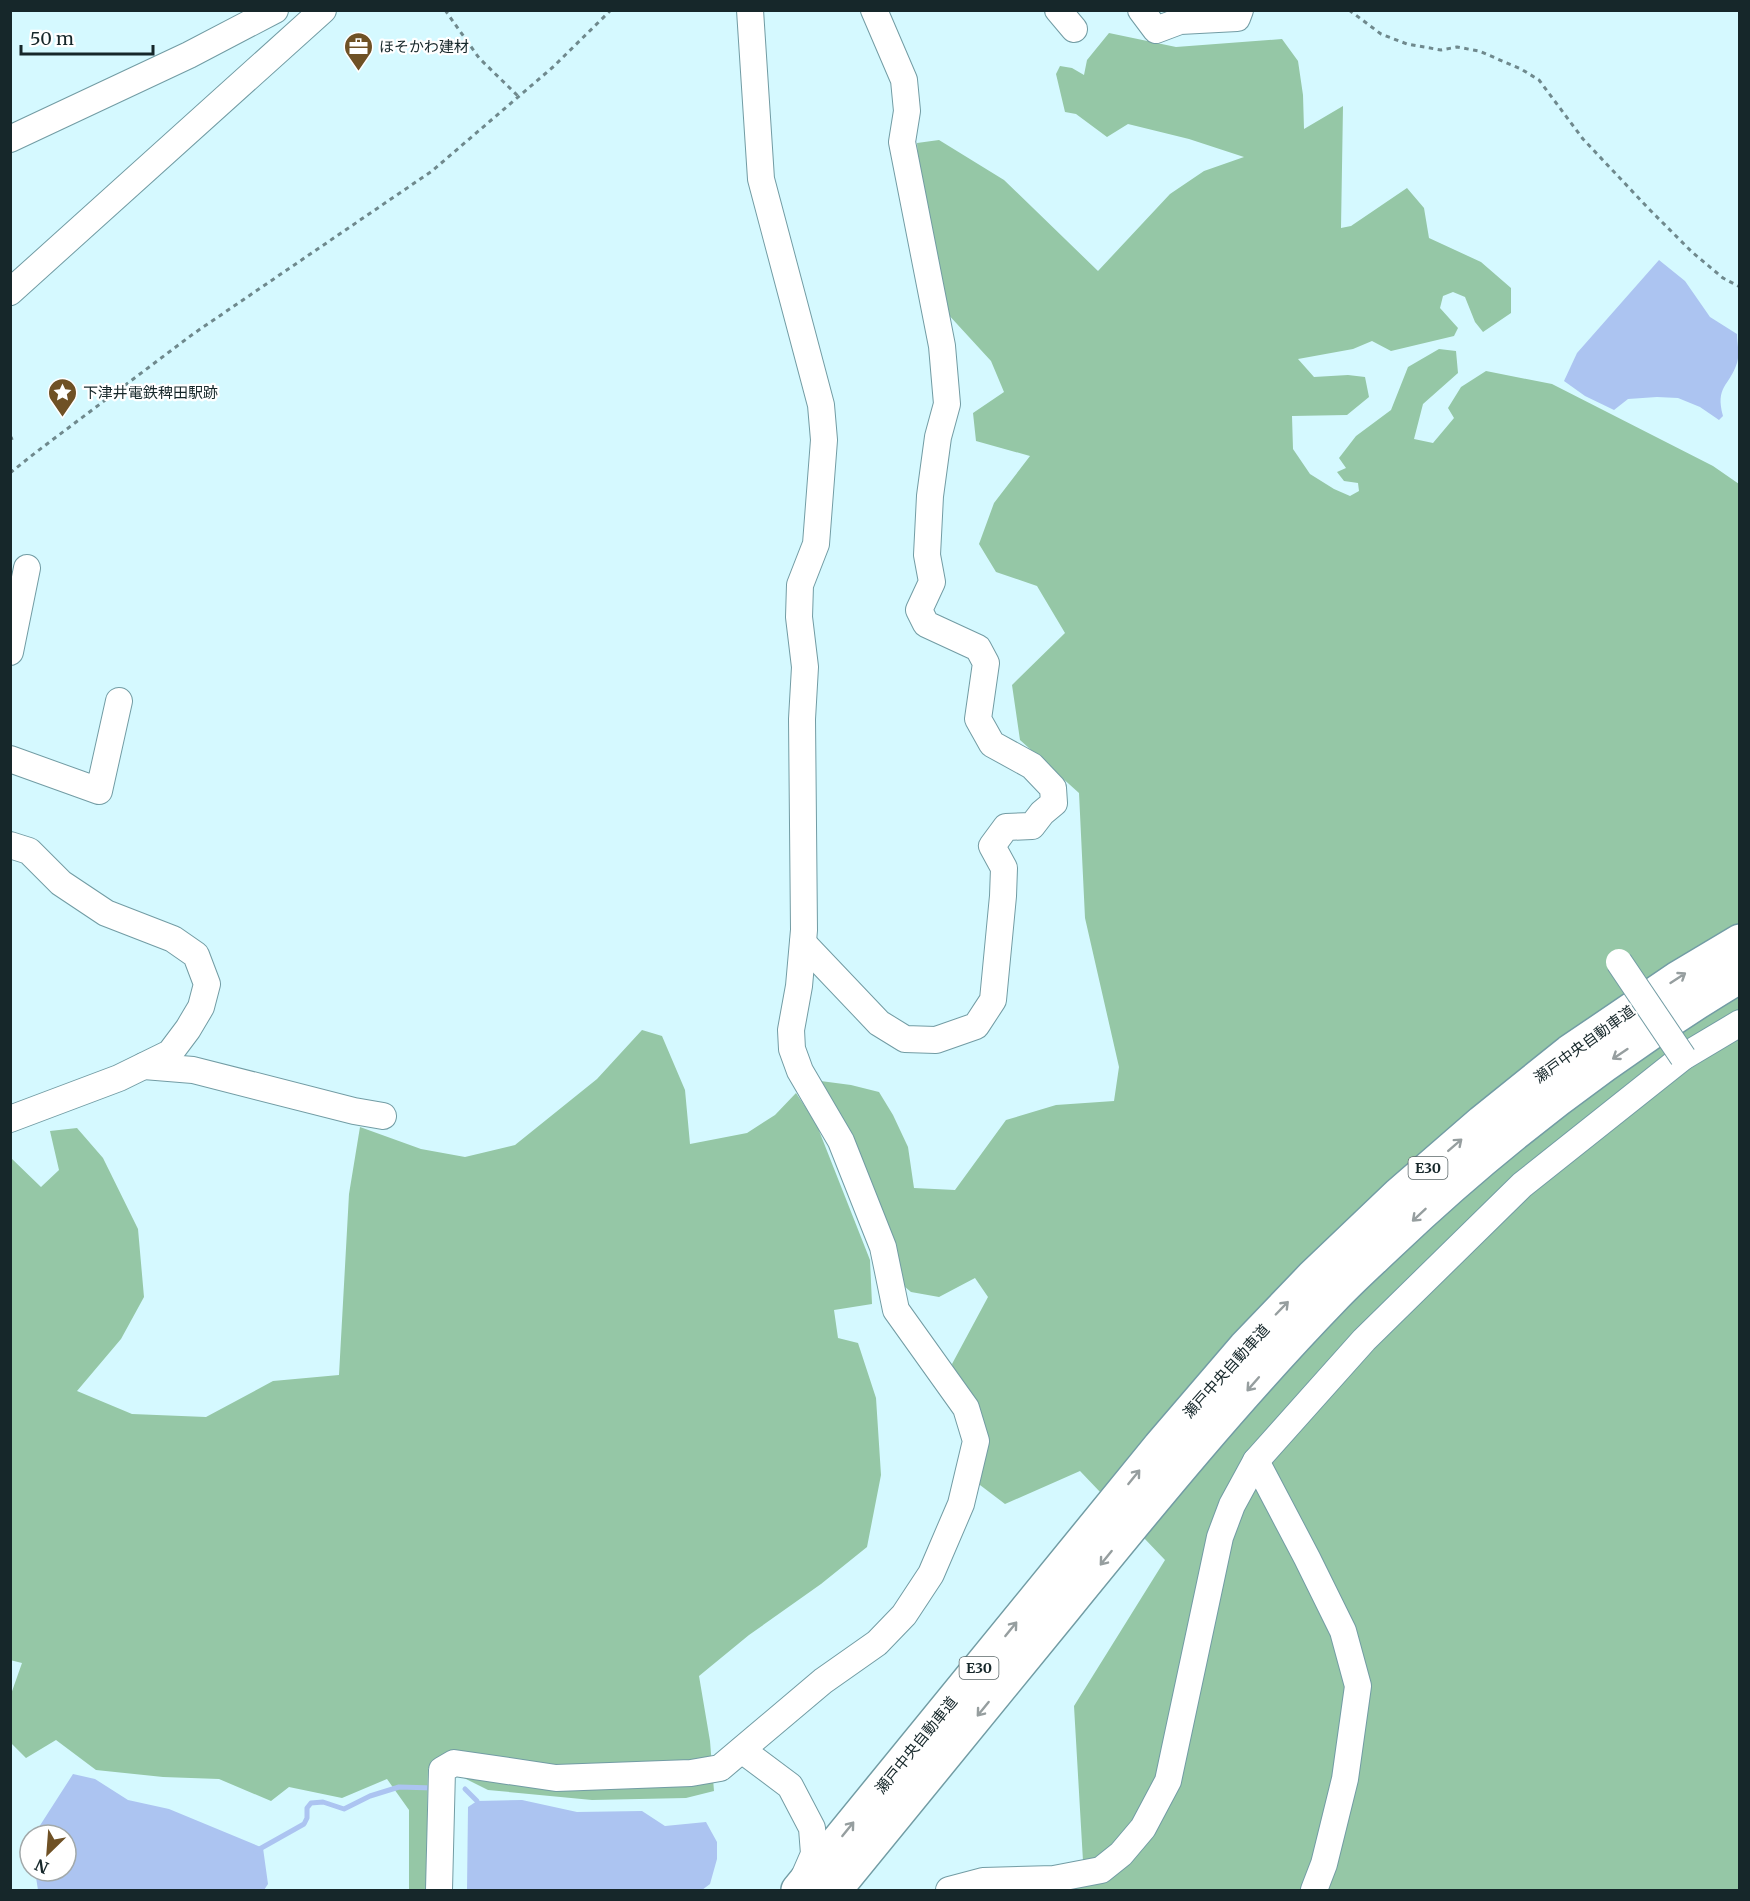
<svg xmlns="http://www.w3.org/2000/svg" width="1750" height="1901" viewBox="0 0 1750 1901" font-family="Merriweather,'Noto Sans JP',serif">
	<style>
		.forest { fill: #95c7a6 }
		.water { fill: #acc4f1 }
		.lines { fill: none; stroke-linecap: round; stroke-linejoin: round }
		.stream { stroke: #acc4f1; stroke-width: 5 }
		.minor-casing { stroke: #729ca4; stroke-width: 28 }
		.highway-casing { stroke: #729ca4; stroke-width: 36 }
		.path { stroke: #6f898d; stroke-width: 3; stroke-dasharray: 4.5 4.5; stroke-linecap: butt }
		.minor { stroke: #fff; stroke-width: 26 }
		.highway { stroke: #fff; stroke-width: 33 }
		.minor-bridge-casing { stroke: #729ca4; stroke-width: 28; stroke-linecap: butt }
		.minor-bridge { stroke: #fff; stroke-width: 26 }
		.oneway { stroke: #969e9f }
		.labels { text-anchor: middle; dominant-baseline: central; stroke-width: 4.5; stroke-linejoin: round; paint-order: stroke }
		.shield { fill: #fff; stroke: #5c686a; stroke-width: 1.5 }
		.shield-label { font-size: 14px; font-weight: bold; fill: #16272a }
		.poi-label { font-size: 15px; fill: #16272a; stroke: #fff; text-anchor: start }
		.street-label { font-size: 15px; fill: #16272a; stroke: #fff }
	</style>
	<rect width="100%" height="100%" fill="#d5f9ff"/>
	<g class="forest">
		<polygon points="1109,33 1176,47 1282,39 1298,61 1303,95 1304,129 1343,106 1341,228 1351,226 1407,188 1424,208 1429,238 1481,262 1511,288 1511,313 1483,332 1475,322 1465,297 1453,292 1443,296 1440,308 1458,328 1454,336 1391,351 1372,341 1353,349 1298,359 1314,377 1348,375 1365,377 1369,397 1347,415 1292,416 1293,449 1310,474 1334,489 1350,496 1359,491 1358,483 1344,481 1337,472 1346,468 1339,458 1356,436 1391,410 1408,367 1439,349 1456,351 1458,373 1423,404 1414,439 1433,443 1454,418 1448,408 1461,387 1486,371 1552,384 1713,466 1739,484 1739,1890 982,1890 1083,1861 1074,1706 1165,1560 1080,1471 1005,1504 976,1482 983,1441 952,1364 988,1297 975,1278 939,1297 911,1292 898,1281 813,1080 851,1085 879,1092 893,1115 908,1147 914,1188 955,1190 1006,1120 1056,1105 1114,1101 1119,1067 1085,918 1079,793 1020,740 1012,685 1065,633 1037,586 996,572 979,544 994,503 1030,456 976,441 973,413 1004,392 991,361 946,312 919,177 917,143 939,140 1004,180 1098,271 1170,194 1204,171 1244,157 1189,139 1128,124 1107,137 1076,114 1065,112 1056,74 1060,66 1072,68 1084,75 1087,60"/>
		<polygon points="642,1030 662,1036 685,1090 690,1144 747,1133 775,1115 796,1093 816,1123 870,1260 872,1304 834,1310 838,1338 858,1343 876,1398 881,1475 867,1547 821,1584 749,1635 699,1676 710,1741 714,1791 686,1798 592,1800 488,1790 460,1776 428,1768 426,1890 409,1890 409,1810 387,1779 342,1798 289,1787 271,1801 219,1779 163,1777 96,1770 56,1740 26,1758 11,1743 10,1697 22,1663 10,1660 11,1158 41,1187 59,1170 50,1131 77,1128 103,1158 138,1229 144,1297 121,1339 77,1391 132,1414 206,1417 273,1381 339,1375 349,1194 360,1127 421,1149 465,1157 515,1145 597,1079"/>
	</g>
	<g class="water">
		<path d="M1659 260 1685 281 1710 317 1737 334C1737 343 1740 354 1737 363 1729 387 1715 386 1723 416L1719 420 1700 407 1678 398 1657 397 1628 399 1614 410 1585 396 1564 381 1577 353Z"/>
		<polygon points="73,1774 95,1779 128,1800 169,1809 263,1848 268,1884 264,1890 38,1890 35,1871 66,1871 66,1835 37,1835 39,1827"/>
		<polygon points="522,1800 577,1812 642,1811 665,1826 706,1822 717,1842 717,1859 710,1884 702,1890 467,1890 468,1807 477,1801"/>
	</g>
	<g class="lines">
		<g class="stream">
			<polyline points="465,1789 477,1801"/>
			<polyline points="256,1851 304,1824 307,1818 307,1808 311,1803 323,1802 344,1809 370,1796 399,1787 434,1788"/>
		</g>
		<defs>
			<g id="minor">
				<polyline points="1058,10 1074,29"/>
				<polyline points="1141,10 1156,30 1180,21 1237,18 1240,10"/>
				<polyline points="10,139 189,55 275,10"/>
				<polyline points="10,292 323,10"/>
				<polyline points="10,652 27,568"/>
				<polyline points="10,759 99,791 119,701"/>
				<polyline points="10,845 29,851 61,883 106,913 173,939 196,955 207,984 201,1007 188,1029 170,1053 119,1078 10,1119"/>
				<polyline points="803,943 879,1023 905,1039 936,1040 976,1026 993,1000 1003,896 1004,868 992,846 1006,827 1032,826 1042,813 1054,803 1053,788 1032,766 992,744 978,719 986,663 978,648 926,624 919,610 932,582 927,555 930,496 938,437 947,404 942,346 902,142 907,111 904,80 874,10"/>
				<polyline points="144,1066 193,1070 354,1111 383,1116"/>
				<polyline points="1256,1461 1307,1558 1343,1631 1358,1686 1345,1779 1324,1864 1314,1890"/>
				<polyline points="742,1750 790,1786 812,1828 814,1854 804,1877"/>
				<polyline points="439,1890 442,1770 454,1763 556,1778 691,1773 720,1768 823,1681 877,1643 904,1615 931,1574 961,1504 976,1441 966,1408 896,1310 883,1247 841,1141 800,1071 792,1049 791,1030 799,986 804,930 802,719 805,667 799,617 800,585 816,544 824,440 821,405 761,179 750,10"/>
				<polyline points="949,1890 983,1881 1054,1879 1101,1870 1121,1854 1143,1828 1168,1781 1220,1537 1232,1505 1256,1461 1364,1340 1522,1185 1683,1057 1740,1023"/>
			</g>
			<g id="highway">
				<polyline points="798,1890 1160,1446 1245,1347 1313,1276 1399,1194 1482,1122 1569,1052 1678,978 1740,941"/>
				<path d="M835 1890C912 1796 989 1702 1065 1608 1151 1502 1238 1396 1333 1298 1351 1279 1370 1262 1389 1244 1497 1141 1612 1053 1740 976"/>
			</g>
		</defs>
		<use href="#minor" class="minor-casing"/>
		<use href="#highway" class="highway-casing"/>
		<g class="path">
			<polyline points="445,10 479,58 518,96"/>
			<polyline points="1349,10 1381,34 1407,44 1441,50 1457,47 1479,51 1521,69 1539,80 1583,139 1649,209 1692,252 1723,278 1740,287"/>
			<polyline points="10,439 13,438"/>
			<polyline points="10,473 35,453 193,334 432,171 553,67 611,10"/>
		</g>
		<use href="#minor" class="minor"/>
		<use href="#highway" class="highway"/>
		<defs>
			<polyline id="minor-bridge" points="1619,962 1683,1057"/>
		</defs>
		<use href="#minor-bridge" class="minor-bridge-casing"/>
		<use href="#minor-bridge" class="minor-bridge"/>
	</g>
	<defs><path id="oneway-shaft" d="M-6 0H5M1.5-3L5.5 0L1.5 3" fill="none" stroke-width="1.6" stroke-linecap="round" stroke-linejoin="round" transform="scale(1.5)"/></defs>
	<g class="oneway">
		<use href="#oneway-shaft" transform="translate(1678 978) rotate(-33)"/>
		<use href="#oneway-shaft" transform="translate(1620 1054) rotate(146)"/>
		<use href="#oneway-shaft" transform="translate(1455 1145) rotate(-41)"/>
		<use href="#oneway-shaft" transform="translate(1419 1215) rotate(137)"/>
		<use href="#oneway-shaft" transform="translate(1282 1308) rotate(-46)"/>
		<use href="#oneway-shaft" transform="translate(1253 1384) rotate(131)"/>
		<use href="#oneway-shaft" transform="translate(1134 1477) rotate(-51)"/>
		<use href="#oneway-shaft" transform="translate(1106 1558) rotate(129)"/>
		<use href="#oneway-shaft" transform="translate(1011 1629) rotate(-51)"/>
		<use href="#oneway-shaft" transform="translate(983 1709) rotate(129)"/>
		<use href="#oneway-shaft" transform="translate(848 1829) rotate(-51)"/>
	</g>
	<defs>
		<symbol id="office-pin" viewBox="-11 -11 22 30"><path d="M0 17L-7.5 6A9.5 9.5 0 1 1 7.5 6Z" fill="#6f5125" stroke="#fff"/><path d="M-6-3h4V-5.5h4V-3h4V5H-6ZM-1-4.5V-3h2v-1.5ZM-6 0V1H6V0Z" fill="#fff"/></symbol>
		<symbol id="sight-pin" viewBox="-11 -11 22 30"><path d="M0 17L-7.5 6A9.5 9.5 0 1 1 7.5 6Z" fill="#6f5125" stroke="#fff"/><path d="M0-6L1.8-2.2L6-1.7L2.9 1.2L3.7 5.4L0 3.3L-3.7 5.4L-2.9 1.2L-6-1.7L-1.8-2.2Z" fill="#fff"/></symbol>
	</defs>
	<g fill-rule="evenodd">
		<use href="#office-pin" x="342" y="30" width="33" height="45"/>
		<use href="#sight-pin" x="46" y="376" width="33" height="45"/>
	</g>
	<g class="labels">
		<g class="shield">
			<rect x="1408.5" y="1157" width="39" height="22" rx="4.5"/>
			<rect x="959.5" y="1657" width="39" height="22" rx="4.5"/>
		</g>
		<g class="shield-label">
			<text x="1428" y="1168">E30</text>
			<text x="979" y="1668">E30</text>
		</g>
		<g class="poi-label">
			<text x="379" y="46">ほそかわ建材</text>
			<text x="83" y="392">下津井電鉄稗田駅跡</text>
		</g>
		<g class="street-label">
			<text transform="translate(1584 1044) rotate(-36)">瀬戸中央自動車道</text>
			<text transform="translate(1226 1371) rotate(-48)">瀬戸中央自動車道</text>
			<text transform="translate(916 1745) rotate(-51)">瀬戸中央自動車道</text>
		</g>
	</g>
	<rect width="1750" height="1901" fill="none" stroke="#16272a" stroke-width="24"/>
	<g transform="translate(48 1853) rotate(205)"><circle r="28" fill="#ffffff" stroke="#a2a9aa" stroke-width="1.5"/>
	<path d="M0-4.5L10 22L0 15L-10 22Z" fill="#6f5125"/>
	<text y="-9" font-size="16" font-weight="bold" text-anchor="middle" fill="#16272a">N</text>
	</g>
	<path d="M21 45v9h132v-9" fill="none" stroke="#16272a" stroke-width="3"/>
	<text x="30" y="45" font-size="18" fill="#16272a" stroke="#ffffff" stroke-width="4.5" paint-order="stroke">50 m</text>
</svg>
